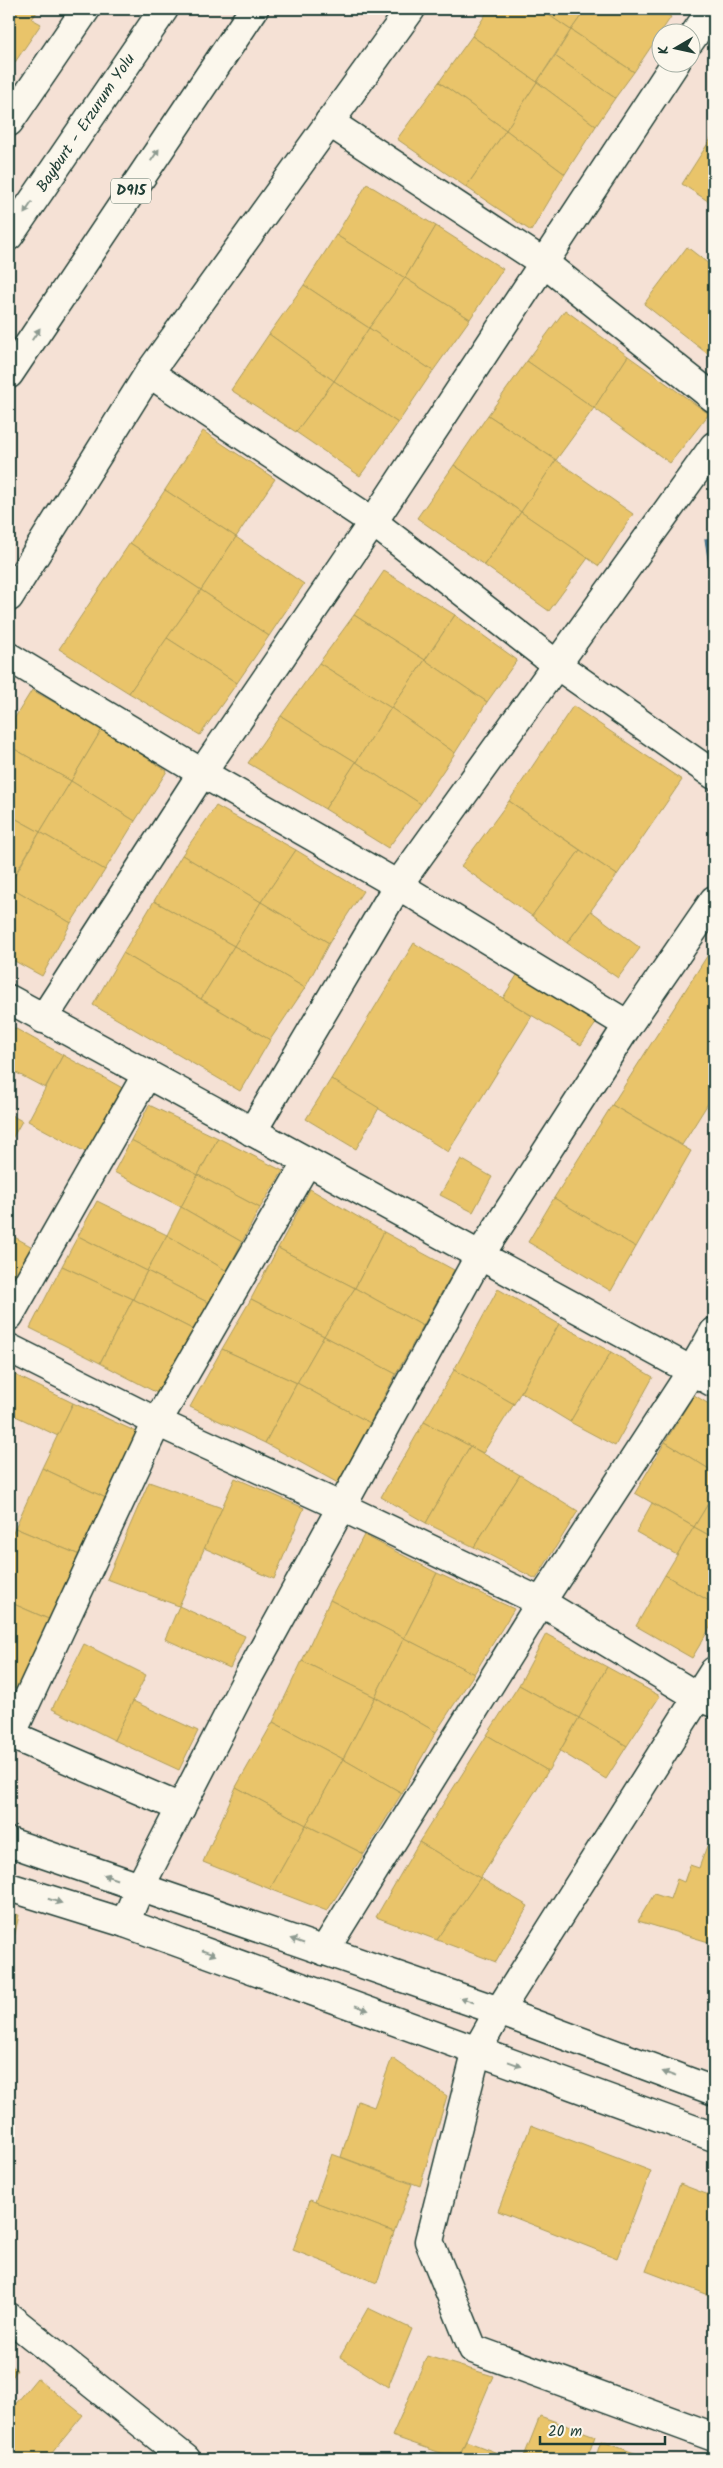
<svg xmlns="http://www.w3.org/2000/svg" width="723" height="2468" viewBox="0 0 723 2468" font-family="Kalam,sans-serif">
	<style>
		.homes { fill: #e9c46a; stroke: #ac9c5a }
		.public { fill: #457b9d; stroke: #3a687e }
		.lines { fill: none; stroke-linecap: round; stroke-linejoin: round }
		.street-casing { stroke: #1f3d34; stroke-width: 31 }
		.secondary-casing { stroke: #1f3d34; stroke-width: 31 }
		.highway-casing { stroke: #1f3d34; stroke-width: 31 }
		.street { stroke: #fbf7ec; stroke-width: 28 }
		.secondary { stroke: #fbf7ec; stroke-width: 28 }
		.highway { stroke: #fbf7ec; stroke-width: 28 }
		.oneway { fill: #8d9a90 }
		.labels { text-anchor: middle; dominant-baseline: central; stroke-width: 5; stroke-linejoin: round; paint-order: stroke }
		.shield { fill: #fbf7ec; stroke: #61756b; stroke-width: 1 }
		.shield-label { font-size: 15px; font-weight: bold; fill: #1f3d34 }
		.street-label { font-size: 16px; fill: #1f3d34; stroke: #fbf7ec }
	</style>
	<rect width="100%" height="100%" fill="#f5e1d5"/>
	<filter id="ink" filterUnits="userSpaceOnUse"><feTurbulence type="fractalNoise" baseFrequency=".02" numOctaves="2"/><feDisplacementMap in="SourceGraphic" scale="10" xChannelSelector="R" yChannelSelector="G"/><feConvolveMatrix kernelMatrix="1 2 1 2 8 2 1 2 1" color-interpolation-filters="sRGB"/></filter>
	<g filter="url(#ink)">
		<g class="homes">
			<polygon points="9,9 39,9 32,19 41,24 9,71"/>
			<polygon points="489,9 540,9 571,30 537,82 472,36"/>
			<polygon points="540,9 586,9 571,30"/>
			<polygon points="586,9 659,9 671,17 634,72 571,30"/>
			<polygon points="571,30 634,72 615,98 555,56"/>
			<polygon points="472,36 537,82 506,130 439,82"/>
			<polygon points="555,56 615,98 596,126 537,82"/>
			<polygon points="439,82 506,130 466,187 397,139"/>
			<polygon points="537,82 596,126 565,174 506,130"/>
			<polygon points="506,130 565,174 531,231 466,187"/>
			<polygon points="714,134 714,205 682,184"/>
			<polygon points="367,184 436,226 405,278 336,235"/>
			<polygon points="436,226 503,269 470,319 405,278"/>
			<polygon points="336,235 405,278 369,328 304,285"/>
			<polygon points="687,247 714,268 714,359 644,304"/>
			<polygon points="405,278 470,319 433,371 369,328"/>
			<polygon points="304,285 369,328 334,381 269,334"/>
			<polygon points="565,310 628,356 594,408 527,361"/>
			<polygon points="369,328 433,371 398,423 334,381"/>
			<polygon points="269,334 334,381 296,432 231,390"/>
			<polygon points="628,356 709,414 670,463 594,408"/>
			<polygon points="527,361 594,408 556,460 488,415"/>
			<polygon points="334,381 398,423 360,476 296,432"/>
			<polygon points="488,415 556,460 521,512 454,465"/>
			<polygon points="203,431 275,479 236,537 165,490"/>
			<polygon points="556,460 633,514 599,566 521,512"/>
			<polygon points="454,465 521,512 484,565 417,518"/>
			<polygon points="165,490 236,537 201,590 130,543"/>
			<polygon points="521,512 588,558 549,611 484,565"/>
			<polygon points="236,537 304,584 269,636 201,590"/>
			<polygon points="130,543 201,590 129,693 59,649"/>
			<polygon points="384,571 455,615 425,660 354,615"/>
			<polygon points="201,590 269,636 237,683 167,638"/>
			<polygon points="354,615 425,660 391,708 319,663"/>
			<polygon points="455,615 517,660 487,702 425,660"/>
			<polygon points="167,638 237,683 200,735 129,693"/>
			<polygon points="425,660 487,702 455,753 391,708"/>
			<polygon points="319,663 391,708 356,762 281,716"/>
			<polygon points="32,690 102,729 71,781 9,746 9,727"/>
			<polygon points="573,706 682,780 617,875 509,801"/>
			<polygon points="391,708 455,753 421,804 356,762"/>
			<polygon points="281,716 356,762 325,809 248,763"/>
			<polygon points="102,729 167,771 135,821 71,781"/>
			<polygon points="9,746 71,781 40,832 9,815"/>
			<polygon points="356,762 421,804 388,848 325,809"/>
			<polygon points="71,781 135,821 105,870 40,832"/>
			<polygon points="509,801 580,850 532,916 461,866"/>
			<polygon points="216,806 296,850 261,902 182,855"/>
			<polygon points="9,815 40,832 9,884"/>
			<polygon points="40,832 105,870 71,923 9,886"/>
			<polygon points="296,850 363,891 329,943 261,902"/>
			<polygon points="580,850 617,875 567,943 532,916"/>
			<polygon points="182,855 261,902 234,946 154,901"/>
			<polygon points="9,886 71,923 42,976 9,958"/>
			<polygon points="154,901 234,946 201,999 123,953"/>
			<polygon points="261,902 329,943 305,988 234,946"/>
			<polygon points="591,911 640,948 618,978 567,943"/>
			<polygon points="414,943 532,1016 448,1152 331,1079"/>
			<polygon points="234,946 305,988 270,1040 201,999"/>
			<polygon points="711,950 714,952 714,1094 682,1145 612,1105"/>
			<polygon points="123,953 270,1040 240,1091 93,1005"/>
			<polygon points="522,967 601,1016 581,1045 503,998"/>
			<polygon points="9,1025 63,1055 45,1088 9,1069"/>
			<polygon points="63,1055 126,1090 91,1155 28,1121"/>
			<polygon points="331,1079 379,1108 356,1149 306,1119"/>
			<polygon points="149,1105 218,1138 198,1175 131,1140"/>
			<polygon points="612,1105 691,1151 636,1247 554,1198"/>
			<polygon points="9,1114 22,1121 9,1144"/>
			<polygon points="218,1138 283,1171 260,1208 198,1175"/>
			<polygon points="131,1140 198,1175 181,1207 114,1172"/>
			<polygon points="461,1159 492,1177 473,1212 440,1195"/>
			<polygon points="198,1175 260,1208 242,1242 181,1207"/>
			<polygon points="310,1189 384,1232 355,1288 278,1248"/>
			<polygon points="554,1198 636,1247 611,1291 528,1242"/>
			<polygon points="97,1201 167,1235 147,1271 78,1236"/>
			<polygon points="181,1207 242,1242 227,1271 167,1235"/>
			<polygon points="384,1232 454,1270 423,1326 355,1288"/>
			<polygon points="9,1234 36,1249 9,1301"/>
			<polygon points="167,1235 227,1271 209,1303 147,1271"/>
			<polygon points="78,1236 147,1271 133,1299 62,1266"/>
			<polygon points="278,1248 355,1288 324,1336 251,1299"/>
			<polygon points="62,1266 133,1299 100,1363 30,1328"/>
			<polygon points="147,1271 209,1303 194,1330 133,1299"/>
			<polygon points="355,1288 423,1326 396,1374 324,1336"/>
			<polygon points="498,1289 559,1324 514,1404 454,1370"/>
			<polygon points="133,1299 194,1330 161,1395 100,1363"/>
			<polygon points="251,1299 324,1336 297,1383 222,1349"/>
			<polygon points="559,1324 611,1352 570,1422 521,1392"/>
			<polygon points="324,1336 396,1374 370,1423 297,1383"/>
			<polygon points="222,1349 297,1383 265,1443 190,1407"/>
			<polygon points="611,1352 653,1377 615,1446 570,1422"/>
			<polygon points="454,1370 514,1404 483,1453 424,1422"/>
			<polygon points="9,1372 73,1403 58,1436 9,1413"/>
			<polygon points="297,1383 370,1423 338,1483 265,1443"/>
			<polygon points="694,1395 714,1407 714,1472 665,1442"/>
			<polygon points="73,1403 139,1433 108,1499 42,1468"/>
			<polygon points="424,1422 470,1446 426,1523 381,1497"/>
			<polygon points="665,1442 714,1472 714,1494 694,1527 635,1493"/>
			<polygon points="470,1446 520,1475 474,1547 426,1523"/>
			<polygon points="42,1468 108,1499 82,1556 15,1528"/>
			<polygon points="520,1475 578,1511 536,1579 474,1547"/>
			<polygon points="235,1478 304,1508 274,1579 204,1548"/>
			<polygon points="149,1482 222,1508 179,1606 107,1579"/>
			<polygon points="714,1494 714,1538 694,1527"/>
			<polygon points="652,1503 694,1527 677,1555 636,1532"/>
			<polygon points="694,1527 714,1538 714,1604 665,1575"/>
			<polygon points="15,1528 82,1556 53,1621 9,1602 9,1542"/>
			<polygon points="364,1535 437,1573 404,1638 330,1600"/>
			<polygon points="437,1573 514,1609 474,1674 404,1638"/>
			<polygon points="665,1575 714,1604 714,1621 692,1658 636,1626"/>
			<polygon points="330,1600 404,1638 375,1697 302,1661"/>
			<polygon points="9,1602 53,1621 18,1690 9,1685"/>
			<polygon points="179,1606 245,1636 230,1668 165,1639"/>
			<polygon points="546,1634 607,1667 579,1718 519,1685"/>
			<polygon points="404,1638 474,1674 436,1732 375,1697"/>
			<polygon points="84,1644 146,1675 114,1740 52,1709"/>
			<polygon points="302,1661 375,1697 343,1759 273,1722"/>
			<polygon points="607,1667 660,1696 627,1746 579,1718"/>
			<polygon points="519,1685 579,1718 548,1771 487,1735"/>
			<polygon points="375,1697 436,1732 402,1793 343,1759"/>
			<polygon points="133,1701 198,1731 179,1770 114,1740"/>
			<polygon points="579,1718 627,1746 606,1779 560,1751"/>
			<polygon points="273,1722 343,1759 306,1825 236,1787"/>
			<polygon points="487,1735 548,1771 480,1878 419,1842"/>
			<polygon points="343,1759 402,1793 364,1854 306,1825"/>
			<polygon points="236,1787 306,1825 270,1889 203,1862"/>
			<polygon points="306,1825 364,1854 327,1911 270,1889"/>
			<polygon points="419,1842 480,1878 437,1940 376,1917"/>
			<polygon points="707,1846 714,1849 714,1936 712,1943 638,1921 654,1894 670,1899 677,1879 684,1882 690,1865 699,1868"/>
			<polygon points="480,1878 528,1906 496,1962 437,1940"/>
			<polygon points="9,1913 19,1915 9,1961"/>
			<polygon points="392,2058 447,2096 420,2186 341,2157 358,2101 374,2107"/>
			<polygon points="531,2125 651,2171 617,2258 498,2211"/>
			<polygon points="332,2154 412,2184 394,2232 315,2202"/>
			<polygon points="680,2184 714,2197 714,2297 646,2271"/>
			<polygon points="310,2200 394,2232 377,2283 293,2250"/>
			<polygon points="368,2308 412,2329 388,2387 340,2357"/>
			<polygon points="427,2356 493,2376 458,2459 392,2436"/>
			<polygon points="9,2364 17,2370 9,2382"/>
			<polygon points="37,2378 83,2415 47,2459 12,2459 9,2457 9,2412"/>
			<polygon points="540,2416 595,2436 587,2459 523,2459"/>
			<polygon points="466,2441 513,2459 458,2459"/>
			<polygon points="601,2441 651,2459 595,2459"/>
		</g>
		<polygon class="public" points="714,538 714,599 705,539"/>
		<g class="lines">
			<defs>
				<g id="street">
					<polyline points="690,41 712,9"/>
					<polyline points="9,122 86,9"/>
					<polyline points="329,122 544,263 714,398"/>
					<polyline points="149,373 373,522 557,665 714,775"/>
					<polyline points="9,597 149,373 411,9"/>
					<polyline points="9,657 202,773 398,885 628,1025"/>
					<polyline points="9,999 714,1383"/>
					<polyline points="43,1019 202,773 373,522 676,62"/>
					<polyline points="252,1132 398,885 714,446"/>
					<polyline points="9,1316 147,1074"/>
					<polyline points="9,1348 157,1422 342,1507 541,1602 698,1697 714,1703"/>
					<polyline points="714,1671 499,2011 477,2050 429,2241 473,2349 714,2437"/>
					<polyline points="9,1734 181,1808"/>
					<polyline points="11,1735 157,1422 307,1162"/>
					<polyline points="125,1923 140,1887 247,1679 480,1255 628,1025 714,900"/>
					<polyline points="324,1951 541,1602 691,1372 714,1332"/>
					<polyline points="9,2317 186,2459"/>
				</g>
				<g id="secondary">
					<polyline points="9,1842 499,2011 714,2091"/>
					<polyline points="9,1887 125,1923 714,2137"/>
				</g>
				<g id="highway">
					<polyline points="9,236 164,9"/>
					<polyline points="9,374 254,9"/>
				</g>
			</defs>
			<use href="#street" class="street-casing"/>
			<use href="#secondary" class="secondary-casing"/>
			<use href="#highway" class="highway-casing"/>
			<use href="#street" class="street"/>
			<use href="#secondary" class="secondary"/>
			<use href="#highway" class="highway"/>
		</g>
		<defs><path id="oneway-solid" d="M-6-.8H1V-3.2L6.5 0L1 3.2V.8H-6Z" transform="scale(1.25)"/></defs>
		<g class="oneway">
			<use href="#oneway-solid" transform="translate(155 155) rotate(-56)"/>
			<use href="#oneway-solid" transform="translate(28 208) rotate(124)"/>
			<use href="#oneway-solid" transform="translate(36 334) rotate(-56)"/>
			<use href="#oneway-solid" transform="translate(110 1877) rotate(-161)"/>
			<use href="#oneway-solid" transform="translate(55 1901) rotate(17)"/>
			<use href="#oneway-solid" transform="translate(297 1941) rotate(-161)"/>
			<use href="#oneway-solid" transform="translate(209 1953) rotate(20)"/>
			<use href="#oneway-solid" transform="translate(467 2000) rotate(-161)"/>
			<use href="#oneway-solid" transform="translate(362 2008) rotate(20)"/>
			<use href="#oneway-solid" transform="translate(515 2064) rotate(20)"/>
			<use href="#oneway-solid" transform="translate(669 2074) rotate(-160)"/>
		</g>
	</g>
	<g class="labels">
		<rect class="shield" x="111" y="178.5" width="40" height="25" rx="4"/>
		<g class="shield-label">
			<text x="131" y="191">D915</text>
		</g>
		<g class="street-label">
			<text transform="translate(86 123) rotate(-56)">Bayburt - Erzurum Yolu</text>
		</g>
	</g>
	<rect width="723" height="2468" fill="none" stroke="#fbf7ec" stroke-width="30"/>
	<rect x="15" y="15" width="693" height="2438" fill="none" stroke="#1f3d34" stroke-width="2" filter="url(#ink)"/>
	<g transform="translate(676 48) rotate(261)"><circle r="24" fill="#fbf7ec" stroke="#a3ada2"/>
	<path d="M0-4L9 19L0 12L-9 19Z" fill="#1f3d34"/>
	<text y="-8" font-size="14" font-weight="bold" text-anchor="middle" fill="#1f3d34">K</text>
	</g>
	<path d="M540 2436v8h125v-8" fill="none" stroke="#1f3d34" stroke-width="2.5"/>
	<text x="548" y="2436" font-size="15" fill="#1f3d34" stroke="#fbf7ec" stroke-width="4" paint-order="stroke">20 m</text>
</svg>
